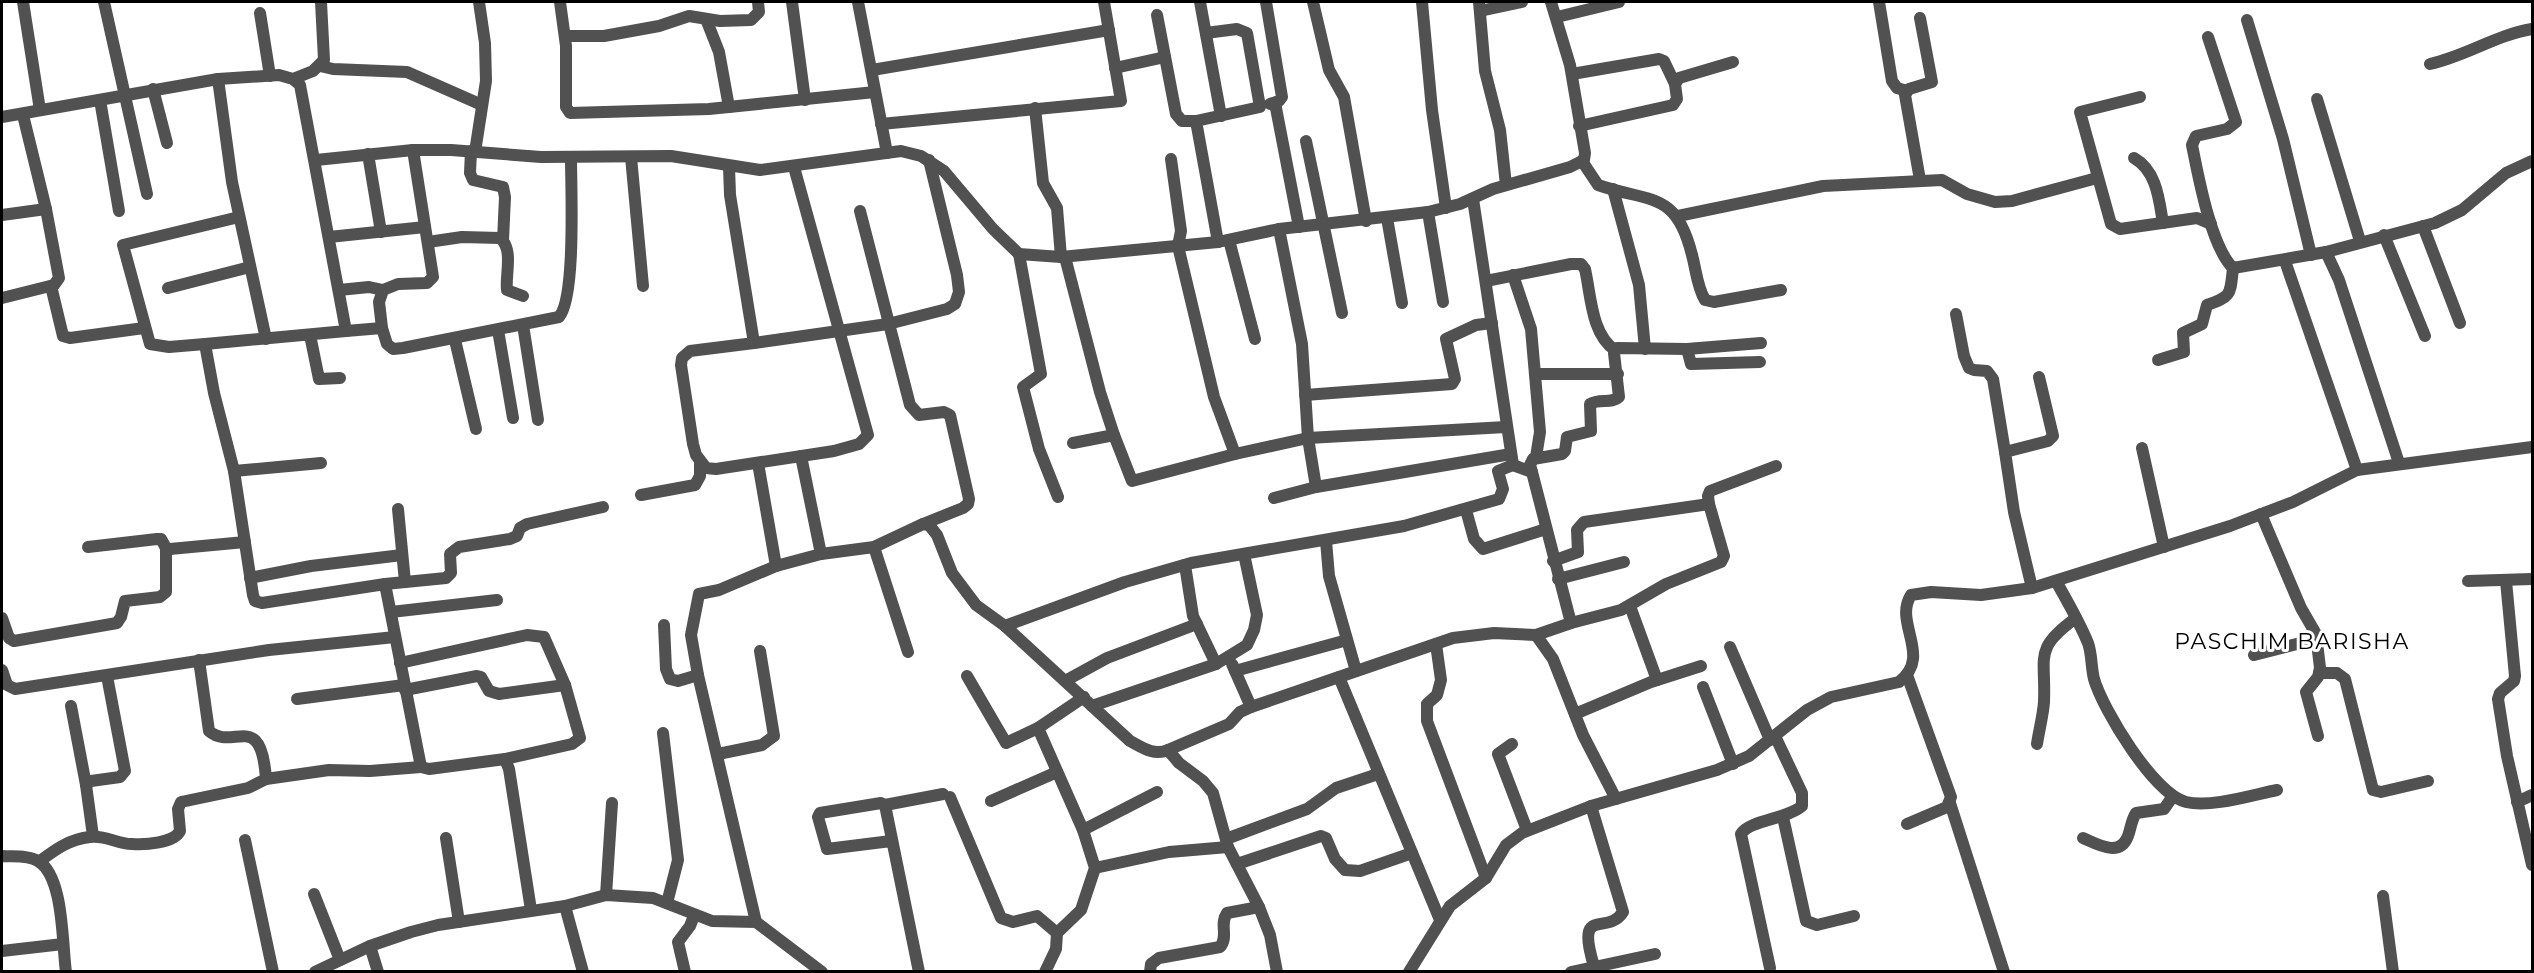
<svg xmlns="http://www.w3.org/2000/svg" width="2534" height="973" viewBox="0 0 2534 973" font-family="Montserrat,sans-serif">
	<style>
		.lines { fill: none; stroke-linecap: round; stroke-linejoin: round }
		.minor { stroke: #515151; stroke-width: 12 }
		.labels { text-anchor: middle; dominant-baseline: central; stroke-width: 6; stroke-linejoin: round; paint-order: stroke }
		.neighbourhood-label { font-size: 22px; letter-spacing: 1.5px; fill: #000; stroke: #fff }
	</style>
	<rect width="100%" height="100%" fill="#fff"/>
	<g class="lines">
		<g class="minor">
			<polyline points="23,2 40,110"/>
			<polyline points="104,2 147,194"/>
			<polyline points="560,2 566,46 566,107 570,113 709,109 875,92"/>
			<polyline points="792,2 805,100"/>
			<polyline points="858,2 887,153"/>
			<polyline points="1200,2 1221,116"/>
			<polyline points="1266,2 1282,97 1279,101 1270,104"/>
			<polyline points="1313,2 1329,70 1344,97 1366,221"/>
			<polyline points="1422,2 1432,110 1446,208"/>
			<polyline points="1479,2 1485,71 1500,130 1506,185"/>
			<polyline points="1879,2 1892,81 1897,88 1907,91"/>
			<polyline points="1480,11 1522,2"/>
			<polyline points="260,13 270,76"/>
			<polyline points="1157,15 1176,114 1182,121 1196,121"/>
			<polyline points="1557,17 1619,2"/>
			<polyline points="706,19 719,52 729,107"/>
			<polyline points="2247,20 2283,139 2311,255"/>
			<polyline points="1206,33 1237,29 1247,33 1260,107 1196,121 1218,242"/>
			<polyline points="565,36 604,36 659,26 689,16 720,21 751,20 759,12 758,2"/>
			<path d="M2208 37 2236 122 2227 129 2196 136 2192 145C2198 175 2211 247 2233 268L2326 252 2435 223 2462 210 2506 173 2532 161"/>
			<path d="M2430 64C2466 56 2496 35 2532 29"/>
			<polyline points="320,66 333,69 407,72 482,105"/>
			<polyline points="1115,68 1165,57"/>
			<polyline points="872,70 1109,30"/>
			<polyline points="1572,74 1659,59 1664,61 1675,84"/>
			<polyline points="218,79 232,182 266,339"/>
			<polyline points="293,79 313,71 324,60 321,2"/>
			<polyline points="153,89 167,143"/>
			<polyline points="2140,97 2080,112 2111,224 2120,229 2197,218 2211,224"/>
			<polyline points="2317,99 2360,241"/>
			<polyline points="100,100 119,211"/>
			<polyline points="1275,103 1299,227"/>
			<polyline points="1035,108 1043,183 1057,208 1061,257"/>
			<polyline points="2,117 218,79 279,75 293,79 300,85 346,331 205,344 214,393 234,471 253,595 255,601 262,603 385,584 421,767 429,769 505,759 509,769 531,910"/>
			<polyline points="881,124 1121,101 1104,2"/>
			<polyline points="1579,126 1673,105 1677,99 1675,84 1679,78 1733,62"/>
			<polyline points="1306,141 1342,313"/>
			<polyline points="471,151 470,173 473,180 503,187 505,197 503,240"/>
			<polyline points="475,152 486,81 485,43 479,2"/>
			<polyline points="368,154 381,232"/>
			<polyline points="631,157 643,286"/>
			<path d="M2134 158C2157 171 2159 200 2163 223"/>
			<polyline points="316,160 413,150 451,150 541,157 671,156 760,170 901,151 921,156 944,171 993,229 1019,254 1061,257 1218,242 1279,229 1428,212 1460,204 1493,189 1570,167 1584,160 1585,153 1570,65 1551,2"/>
			<path d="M1582 161 1598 185C1650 203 1676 190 1692 255 1696 269 1697 287 1705 300L1714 302 1781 290"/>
			<polyline points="729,167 730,195 754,343 690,351 682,358 681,365 693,444 696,455 706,468 716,469 834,451 859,444 868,435 794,167"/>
			<polyline points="1920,180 1905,95 1909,89 1932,82 1920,18"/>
			<polyline points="1613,189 1639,285 1645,349"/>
			<polyline points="1473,199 1513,465 1532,472 1571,623 1536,635 1553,659 1583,735 1616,799"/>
			<polyline points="860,211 910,405 919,415 944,412 950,415 969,499 968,504 963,508 923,524"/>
			<polyline points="1428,212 1443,302"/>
			<polyline points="2,215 46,209"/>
			<polyline points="1678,216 1823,186 1942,180 1967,194 1995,202 2012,201 2097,178"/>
			<polyline points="1387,218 1402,303"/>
			<polyline points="2423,226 2460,323"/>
			<polyline points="2384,235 2425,336"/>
			<polyline points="329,237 425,227"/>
			<polyline points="1229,240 1255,339"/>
			<path d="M428 242 462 237 500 238C514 249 505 275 507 290L523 296"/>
			<polyline points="2326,252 2339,280 2399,463"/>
			<polyline points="1019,254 1041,374 1023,387 1039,449 1058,497"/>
			<polyline points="1065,257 1100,392 1114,435"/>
			<polyline points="2285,261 2357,470"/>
			<polyline points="1513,275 1531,329 1540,432 1536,457"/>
			<path d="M1486 281 1571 264H1581L1585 269C1591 295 1591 334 1615 350"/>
			<polyline points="51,286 63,336 70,338 144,328"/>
			<polyline points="168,288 250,267"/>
			<polyline points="339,290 369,287 383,290"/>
			<polyline points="2,298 54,285 59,278 46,209 23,115"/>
			<polyline points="1956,314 1964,356 1969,368 1974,370 1987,371 1993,379 2005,452 2048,441 2053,436 2039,377"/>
			<polyline points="523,325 538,420"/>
			<polyline points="382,328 379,302 383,290 398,284 427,283 433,277 413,150"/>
			<polyline points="498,330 513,418"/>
			<path d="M346 331 382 328 387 344 393 349 403 348 559 317C576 298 571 188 571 158"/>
			<polyline points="310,335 319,379 340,378"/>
			<polyline points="455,340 476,429"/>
			<polyline points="754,343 888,324 947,309 955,304 959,292 957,275 929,160"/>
			<polyline points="205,344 169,347 150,344 123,245 239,217"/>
			<polyline points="1687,349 1691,364 1760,362"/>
			<path d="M2158 360 2184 352 2183 333 2202 324 2207 305C2232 296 2230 295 2233 268"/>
			<polyline points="1535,374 1618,374"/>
			<polyline points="1305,395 1452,384 1455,379 1446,339 1476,325 1492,323"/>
			<polyline points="1073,443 1114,435 1132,481 1235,454 1214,397 1178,246 1181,231 1171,159"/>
			<polyline points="2142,448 2164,547"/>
			<polyline points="2005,452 2014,512 2032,588"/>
			<polyline points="1235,454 1308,438 1506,427"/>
			<polyline points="801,456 821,554"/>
			<path d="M758 463 776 566 821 554 874 547 923 524 929 525 937 535 952 573 976 605 1005 626 1130 741C1143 748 1154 756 1168 750L1229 724 1240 712 1251 707 1339 677"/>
			<polyline points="234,471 321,463"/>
			<path d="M1532 472 1530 465 1533 459 1562 454 1565 451 1567 437 1591 431 1590 404C1599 398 1612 404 1619 397L1614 353 1617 348 1687 349 1761 343"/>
			<polyline points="1316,487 1511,454"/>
			<polyline points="641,495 695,485 700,476 700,461"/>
			<polyline points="1274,498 1316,487 1308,438 1302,344 1279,229"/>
			<polyline points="398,509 405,582"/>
			<polyline points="1466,510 1474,539 1483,549 1546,529"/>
			<polyline points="2261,514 2301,608 2316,634 2320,668 2318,677 2306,692 2318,736"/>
			<polyline points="1326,541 1329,576 1356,671"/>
			<polyline points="88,547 157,539 161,539 166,548 170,549 245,542"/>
			<polyline points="874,547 908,652"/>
			<polyline points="1553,561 1578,552 1577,530 1584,522 1709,504"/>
			<polyline points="1185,565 1193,616 1216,664"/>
			<polyline points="250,578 311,566 402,555"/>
			<polyline points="1558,579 1624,562"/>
			<path d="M2056 581C2067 601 2079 621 2088 643 2092 654 2091 667 2094 679 2103 710 2154 794 2186 802 2211 808 2252 795 2277 790"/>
			<polyline points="2468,581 2532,579"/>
			<polyline points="2506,581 2515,676 2514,681 2500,693 2498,699 2507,756 2532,865"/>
			<polyline points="385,584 446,578 451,573 450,554 459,547 510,539 517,536 520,528 527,524 603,507"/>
			<polyline points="1630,606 1657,680"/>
			<polyline points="391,612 497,600"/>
			<polyline points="2,618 9,638 14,641 117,623 121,617 125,601 160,597 166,592 166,548"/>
			<polyline points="1571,623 1621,610 1666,584 1721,562 1724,556 1709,504 1708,496 1710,491 1776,466"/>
			<polyline points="664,625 666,669 670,679 678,681 698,675"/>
			<polyline points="1005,626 1125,582 1191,563 1404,526 1499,499 1503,489 1498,471 1513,465"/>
			<polyline points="1436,644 1441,680 1437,695 1427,704 1427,721 1486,878"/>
			<polyline points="1730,647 1770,740"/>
			<polyline points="2254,655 2316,639"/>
			<polyline points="400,663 527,635 544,637 565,685 580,738 572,744 505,759"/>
			<polyline points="1232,664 1251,707"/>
			<polyline points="2,670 7,685 15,689 269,650 395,637"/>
			<polyline points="1235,671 1347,640"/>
			<polyline points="2319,673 2337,673 2345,679 2373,790 2381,792 2428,781"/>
			<polyline points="967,676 1006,743 1038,728 1084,697"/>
			<polyline points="1065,681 1107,658 1197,624"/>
			<polyline points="1703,687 1733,764"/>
			<polyline points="405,690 477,676 481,677 489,691 499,694 565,685"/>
			<polyline points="297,699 404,685"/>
			<polyline points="71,706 86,785"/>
			<polyline points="1092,706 1216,664 1247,645 1254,630 1257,615 1244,554"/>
			<polyline points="1575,714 1651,682 1701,666"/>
			<polyline points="1038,728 1083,830 1095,868 1081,910 1057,933 1056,949 1045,972"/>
			<polyline points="663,733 678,860 667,903"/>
			<polyline points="1512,744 1498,754 1527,830"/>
			<path d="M2037 744C2039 730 2043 716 2044 702 2046 656 2033 649 2076 618"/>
			<polyline points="1168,750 1179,763 1203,781 1213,793 1228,847 1259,907 1270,935 1277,972"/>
			<polyline points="718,754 762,745 774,736 760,651"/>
			<polyline points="266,779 329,770 370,771 421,767"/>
			<polyline points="950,797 1001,918 1013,922 1037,916 1057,933"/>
			<polyline points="991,801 1057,772"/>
			<polyline points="2517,802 2532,795"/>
			<polyline points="1950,803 2004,972"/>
			<polyline points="885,805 943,794"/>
			<path d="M1591 806 1623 912C1607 937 1575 904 1594 966"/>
			<polyline points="1783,817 1806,921 1817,925 1854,916"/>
			<polyline points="1907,824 1947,807 1951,797 1907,675"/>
			<polyline points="1083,830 1157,792"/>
			<polyline points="93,836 86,785 91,781 120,777 125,771 107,676"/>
			<polyline points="446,838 459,922"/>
			<path d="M2083 838C2097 844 2120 858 2128 836 2131 828 2131 821 2136 813L2164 809 2173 796"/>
			<polyline points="1226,839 1307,809 1336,788 1378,774"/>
			<polyline points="245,840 273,972"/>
			<polyline points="891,841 827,849 818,817 820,813 881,803 885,805 919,972"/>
			<path d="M2 856C13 857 28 855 38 861 64 876 62 944 66 972"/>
			<path d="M40 861C56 849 70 839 90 837 106 835 117 844 132 844 145 845 174 843 180 831L178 809 181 802 248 788 266 779C261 708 233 752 209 731L199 660"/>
			<polyline points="1237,864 1321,836 1326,838 1335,859 1345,870 1360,871 1412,853"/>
			<polyline points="1095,868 1169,852 1228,847"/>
			<polyline points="314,894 340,960"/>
			<polyline points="606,895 612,803"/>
			<polyline points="2383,896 2393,972"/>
			<polyline points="565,906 583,972"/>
			<polyline points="1440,920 1339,677 1453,638 1494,633 1536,635"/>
			<polyline points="756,922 698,675 691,635 699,594 719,590 776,566"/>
			<polyline points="370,946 378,972"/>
			<polyline points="2,951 63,944"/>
			<path d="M1770 968 1741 834C1750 820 1787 819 1802 806V793L1775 736"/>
			<polyline points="315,972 370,946 411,932 438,925 565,906 606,895 653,898 712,921 756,922 822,972"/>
			<polyline points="685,972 678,942 690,926 694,916"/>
			<path d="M1150 972 1151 964 1159 958 1220 947C1229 937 1219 924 1227 913L1259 907"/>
			<path d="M1409 972 1450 906 1486 878 1506 845 1522 833 1591 806 1717 770 1749 756 1807 710 1831 697 1899 682C1933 656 1893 623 1911 595L1931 592 1981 595 2032 588 2230 526 2293 502 2357 470 2532 447"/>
			<polyline points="1571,972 1655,954"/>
		</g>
	</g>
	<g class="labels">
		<g class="neighbourhood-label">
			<text x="2292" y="641">PASCHIM BARISHA</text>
		</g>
	</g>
	<rect width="2534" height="973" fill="none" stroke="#000000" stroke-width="6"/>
</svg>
